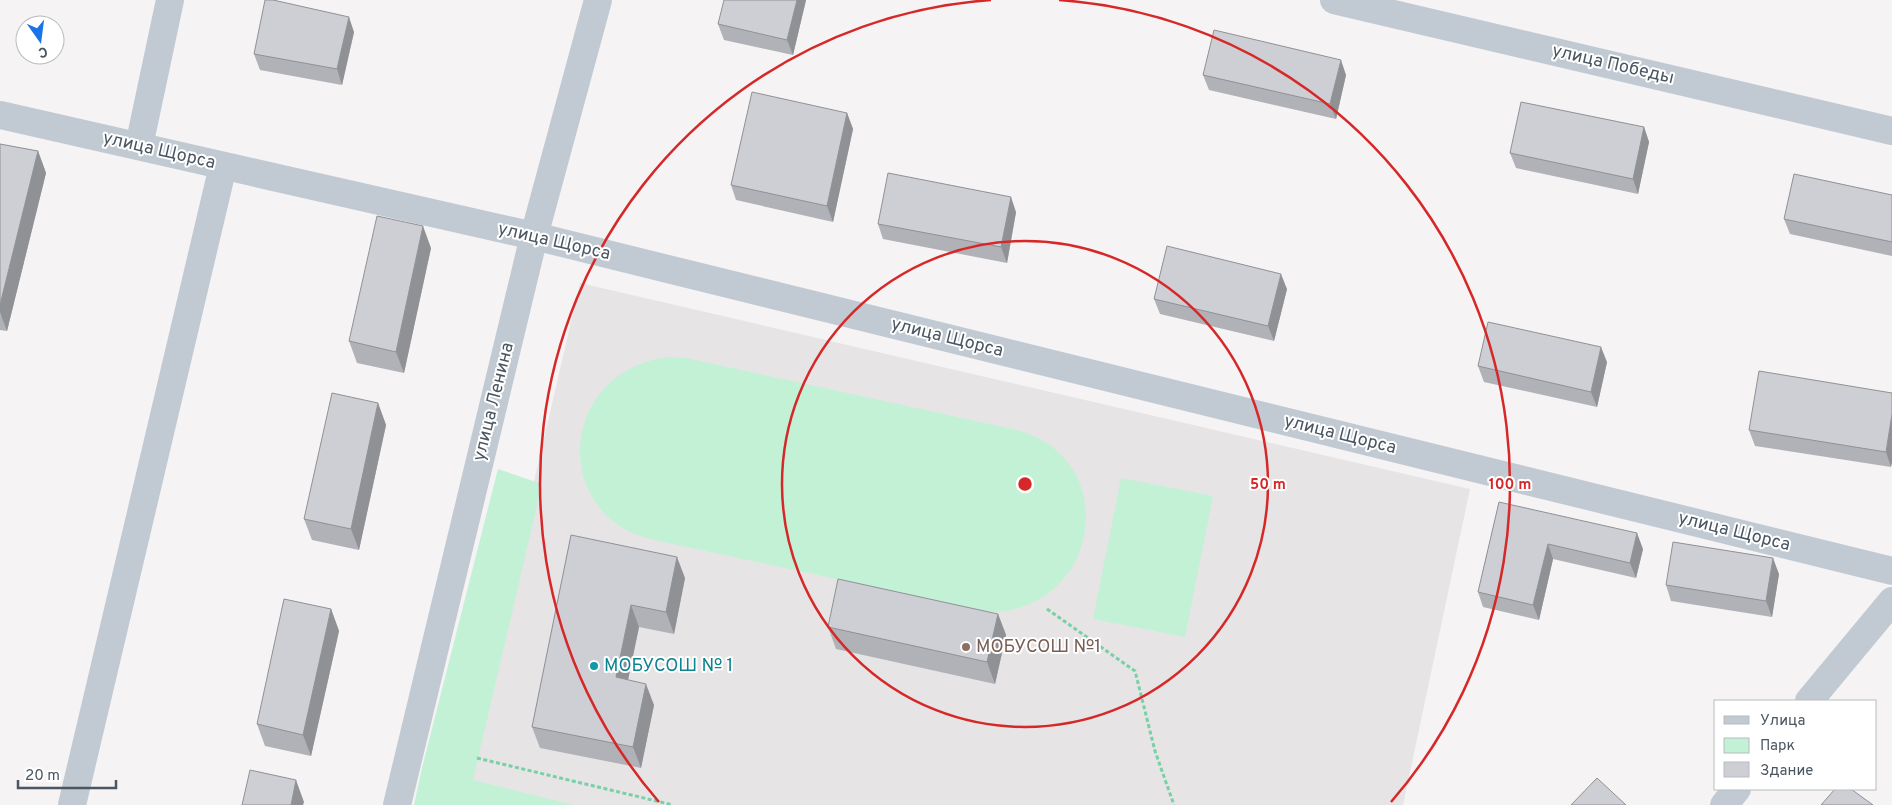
<svg xmlns="http://www.w3.org/2000/svg" width="1892" height="805" viewBox="0 0 1892 805" font-family="Overpass,sans-serif">
	<style>
		.education { fill: #e6e4e5 }
		.green { fill: #c3f1d5 }
		.lines { fill: none; stroke-linecap: round; stroke-linejoin: round }
		.path { stroke: #7ad0a6; stroke-width: 3; stroke-dasharray: 4 2.5; stroke-linecap: butt }
		.minor { stroke: #c1cad2; stroke-width: 28 }
		.wall { fill: #b0b2b7 }
		.shaded-wall { fill: #909195 }
		.building { fill: #cdcfd5; stroke: #909195 }
		.ring { fill: none; stroke: #d62828; stroke-width: 2.5 }
		.education-dot { fill: #8d6e63; stroke: #fff; stroke-width: 2 }
		.culture-dot { fill: #0f9aa8; stroke: #fff; stroke-width: 2 }
		.labels { text-anchor: middle; dominant-baseline: central; stroke-width: 4; stroke-linejoin: round; paint-order: stroke }
		.street-label { font-size: 18px; fill: #4a5661; stroke: #fff }
		.education-label { font-size: 18px; fill: #785e54; stroke: #fff; text-anchor: start }
		.culture-label { font-size: 18px; fill: #0d838f; stroke: #fff; text-anchor: start }
		.centre { fill: #d62828; stroke: #fff; stroke-width: 2.5 }
		.ring-label { font-size: 15px; text-anchor: middle; font-weight: bold; fill: #d62828; stroke: #fff; stroke-width: 4; stroke-linejoin: round; paint-order: stroke }
	</style>
	<rect width="100%" height="100%" fill="#f5f3f3"/>
	<polygon class="education" points="580,283 1470,489 1403,805 459,805"/>
	<g class="green">
		<path d="M668 357 686 358 1017 430C1124 459 1100 611 990 612L650 539C549 513 559 371 668 357Z"/>
		<polygon points="498,469 542,484 473,780 573,805 414,805 422,768"/>
		<polygon points="1121,478 1213,496 1185,637 1093,619"/>
	</g>
	<g class="lines">
		<g class="path">
			<polyline points="1047,609 1135,671 1155,751 1174,805"/>
			<polyline points="477,758 673,805"/>
		</g>
		<g class="minor">
			<polyline points="1334,0 1892,131"/>
			<polyline points="0,115 534,236 1892,571"/>
			<polyline points="139,146 170,0"/>
			<polyline points="1809,701 1892,601"/>
			<polyline points="72,805 223,166"/>
			<polyline points="397,805 534,236 598,0"/>
			<polyline points="1724,805 1737,789"/>
		</g>
	</g>
	<g class="wall">
		<polygon points="806,0 793,55 724,40 718,24"/>
		<polygon points="354,32 342,85 260,70 254,54"/>
		<polygon points="1203,75 1346,75 1336,119 1209,90"/>
		<polygon points="847,113 853,129 833,222 736,200 731,185"/>
		<polygon points="1644,127 1649,142 1638,194 1516,168 1510,153"/>
		<polygon points="0,144 38,151 46,173 7,331 0,330"/>
		<polygon points="1892,195 1892,256 1790,234 1784,219"/>
		<polygon points="1016,212 1007,263 883,239 878,224"/>
		<polygon points="431,248 404,373 357,363 349,341"/>
		<polygon points="1287,289 1274,341 1160,314 1154,299"/>
		<polygon points="1607,362 1597,407 1484,382 1478,366"/>
		<polygon points="1892,393 1891,467 1755,446 1749,430"/>
		<polygon points="378,403 386,425 359,550 312,540 304,519"/>
		<polygon points="1499,502 1643,549 1636,578 1553,559 1539,620 1483,607 1478,592"/>
		<polygon points="571,535 685,578 674,634 639,627 628,680 654,705 641,768 540,748 532,727"/>
		<polygon points="1779,574 1772,617 1671,601 1666,585"/>
		<polygon points="331,609 339,631 311,756 265,746 257,724"/>
		<polygon points="998,614 1006,635 995,684 836,649 828,627"/>
	</g>
	<g class="shaded-wall">
		<polygon points="797,0 806,0 793,55 787,40"/>
		<polygon points="349,17 354,32 342,85 337,69"/>
		<polygon points="1341,60 1346,75 1336,119 1330,104"/>
		<polygon points="847,113 853,129 833,222 827,206"/>
		<polygon points="1644,127 1649,142 1638,194 1633,179"/>
		<polygon points="38,151 46,173 7,331 0,312 0,305"/>
		<polygon points="1011,197 1016,212 1007,263 1001,247"/>
		<polygon points="423,226 431,248 404,373 396,352"/>
		<polygon points="1281,274 1287,289 1274,341 1268,326"/>
		<polygon points="1601,347 1607,362 1597,407 1591,392"/>
		<polygon points="378,403 386,425 359,550 351,529"/>
		<polygon points="1892,414 1892,463 1891,467 1886,452"/>
		<polygon points="1637,533 1643,549 1636,578 1630,563"/>
		<polygon points="1548,544 1553,559 1539,620 1533,605"/>
		<polygon points="677,557 685,578 674,634 666,612"/>
		<polygon points="1773,558 1779,574 1772,617 1766,601"/>
		<polygon points="631,605 639,627 624,699 616,677"/>
		<polygon points="331,609 339,631 311,756 303,735"/>
		<polygon points="998,614 1006,635 995,684 987,662"/>
		<polygon points="646,684 654,705 641,768 633,747"/>
		<polygon points="296,780 304,802 303,805 291,805"/>
	</g>
	<g class="building">
		<polygon points="265,0 273,0 349,17 337,69 254,54"/>
		<polygon points="724,0 797,0 787,40 718,24"/>
		<polygon points="1214,30 1341,60 1330,104 1203,75"/>
		<polygon points="752,92 847,113 827,206 731,185"/>
		<polygon points="1521,102 1644,127 1633,179 1510,153"/>
		<polygon points="0,144 38,151 0,305"/>
		<polygon points="888,173 1011,197 1001,247 878,224"/>
		<polygon points="1794,174 1892,195 1892,242 1784,219"/>
		<polygon points="377,216 423,226 396,352 349,341"/>
		<polygon points="1167,246 1281,274 1268,326 1154,299"/>
		<polygon points="1488,322 1601,347 1591,392 1478,366"/>
		<polygon points="1759,371 1892,393 1892,414 1886,452 1749,430"/>
		<polygon points="332,393 378,403 351,529 304,519"/>
		<polygon points="1499,502 1637,533 1630,563 1548,544 1533,605 1478,592"/>
		<polygon points="571,535 677,557 666,612 631,605 616,677 646,684 633,747 532,727"/>
		<polygon points="1673,542 1773,558 1766,601 1666,585"/>
		<polygon points="838,579 998,614 987,662 828,627"/>
		<polygon points="284,599 331,609 303,735 257,724"/>
		<polygon points="250,770 296,780 291,805 242,805"/>
		<polygon points="1597,778 1626,805 1571,805"/>
		<polygon points="1835,789 1851,789 1873,805 1821,805"/>
	</g>
	<g class="ring">
		<circle cx="1025" cy="484" r="243"/>
		<path d="M659 802A485 485 0 0 1 991 0M1059 0A485 485 0 0 1 1391 802"/>
	</g>
	<circle class="education-dot" cx="966" cy="647" r="5"/>
	<circle class="culture-dot" cx="594" cy="666" r="5"/>
	<g class="labels">
		<g class="street-label">
			<text transform="translate(1613 65) rotate(13)">улица Победы</text>
			<text transform="translate(159 151) rotate(13)">улица Щорса</text>
			<text transform="translate(554 242) rotate(13)">улица Щорса</text>
			<text transform="translate(947 338) rotate(14)">улица Щорса</text>
			<text transform="translate(494 402) rotate(-76)">улица Ленина</text>
			<text transform="translate(1340 435) rotate(14)">улица Щорса</text>
			<text transform="translate(1734 532) rotate(14)">улица Щорса</text>
		</g>
		<g class="education-label">
			<text x="976" y="647">МОБУСОШ №1</text>
		</g>
		<g class="culture-label">
			<text x="604" y="666">МОБУСОШ № 1</text>
		</g>
	</g>
	<circle cx="1025" cy="484" r="8" class="centre"/>
	<g class="ring-label">
		<text x="1268" y="489">50 m</text>
		<text x="1510" y="489">100 m</text>
	</g>
	<rect x="1714" y="700" width="162" height="90" fill="#ffffff" stroke="#b7bbc0"/>
	<rect x="1724" y="716" width="25" height="8" fill="#c1cad2" stroke="#b7bbc0"/>
	<text x="1760" y="725" font-size="15" fill="#4a5661">Улица</text>
	<rect x="1724" y="738" width="25" height="15" fill="#c3f1d5" stroke="#b7bbc0"/>
	<text x="1760" y="750" font-size="15" fill="#4a5661">Парк</text>
	<rect x="1724" y="762" width="25" height="15" fill="#cdcfd5" stroke="#b7bbc0"/>
	<text x="1760" y="775" font-size="15" fill="#4a5661">Здание</text>
	<g transform="translate(40 40) rotate(166)"><circle r="24" fill="#ffffff" stroke="#b7bbc0"/>
	<path d="M0-4L9 19L0 12L-9 19Z" fill="#1a73e8"/>
	<text y="-8" font-size="14" font-weight="bold" text-anchor="middle" fill="#4a5661">С</text>
	</g>
	<path d="M18 780v8h98v-8" fill="none" stroke="#4a5661" stroke-width="2.5"/>
	<text x="25" y="780" font-size="15" fill="#4a5661" stroke="#ffffff" stroke-width="4" paint-order="stroke">20 m</text>
</svg>
